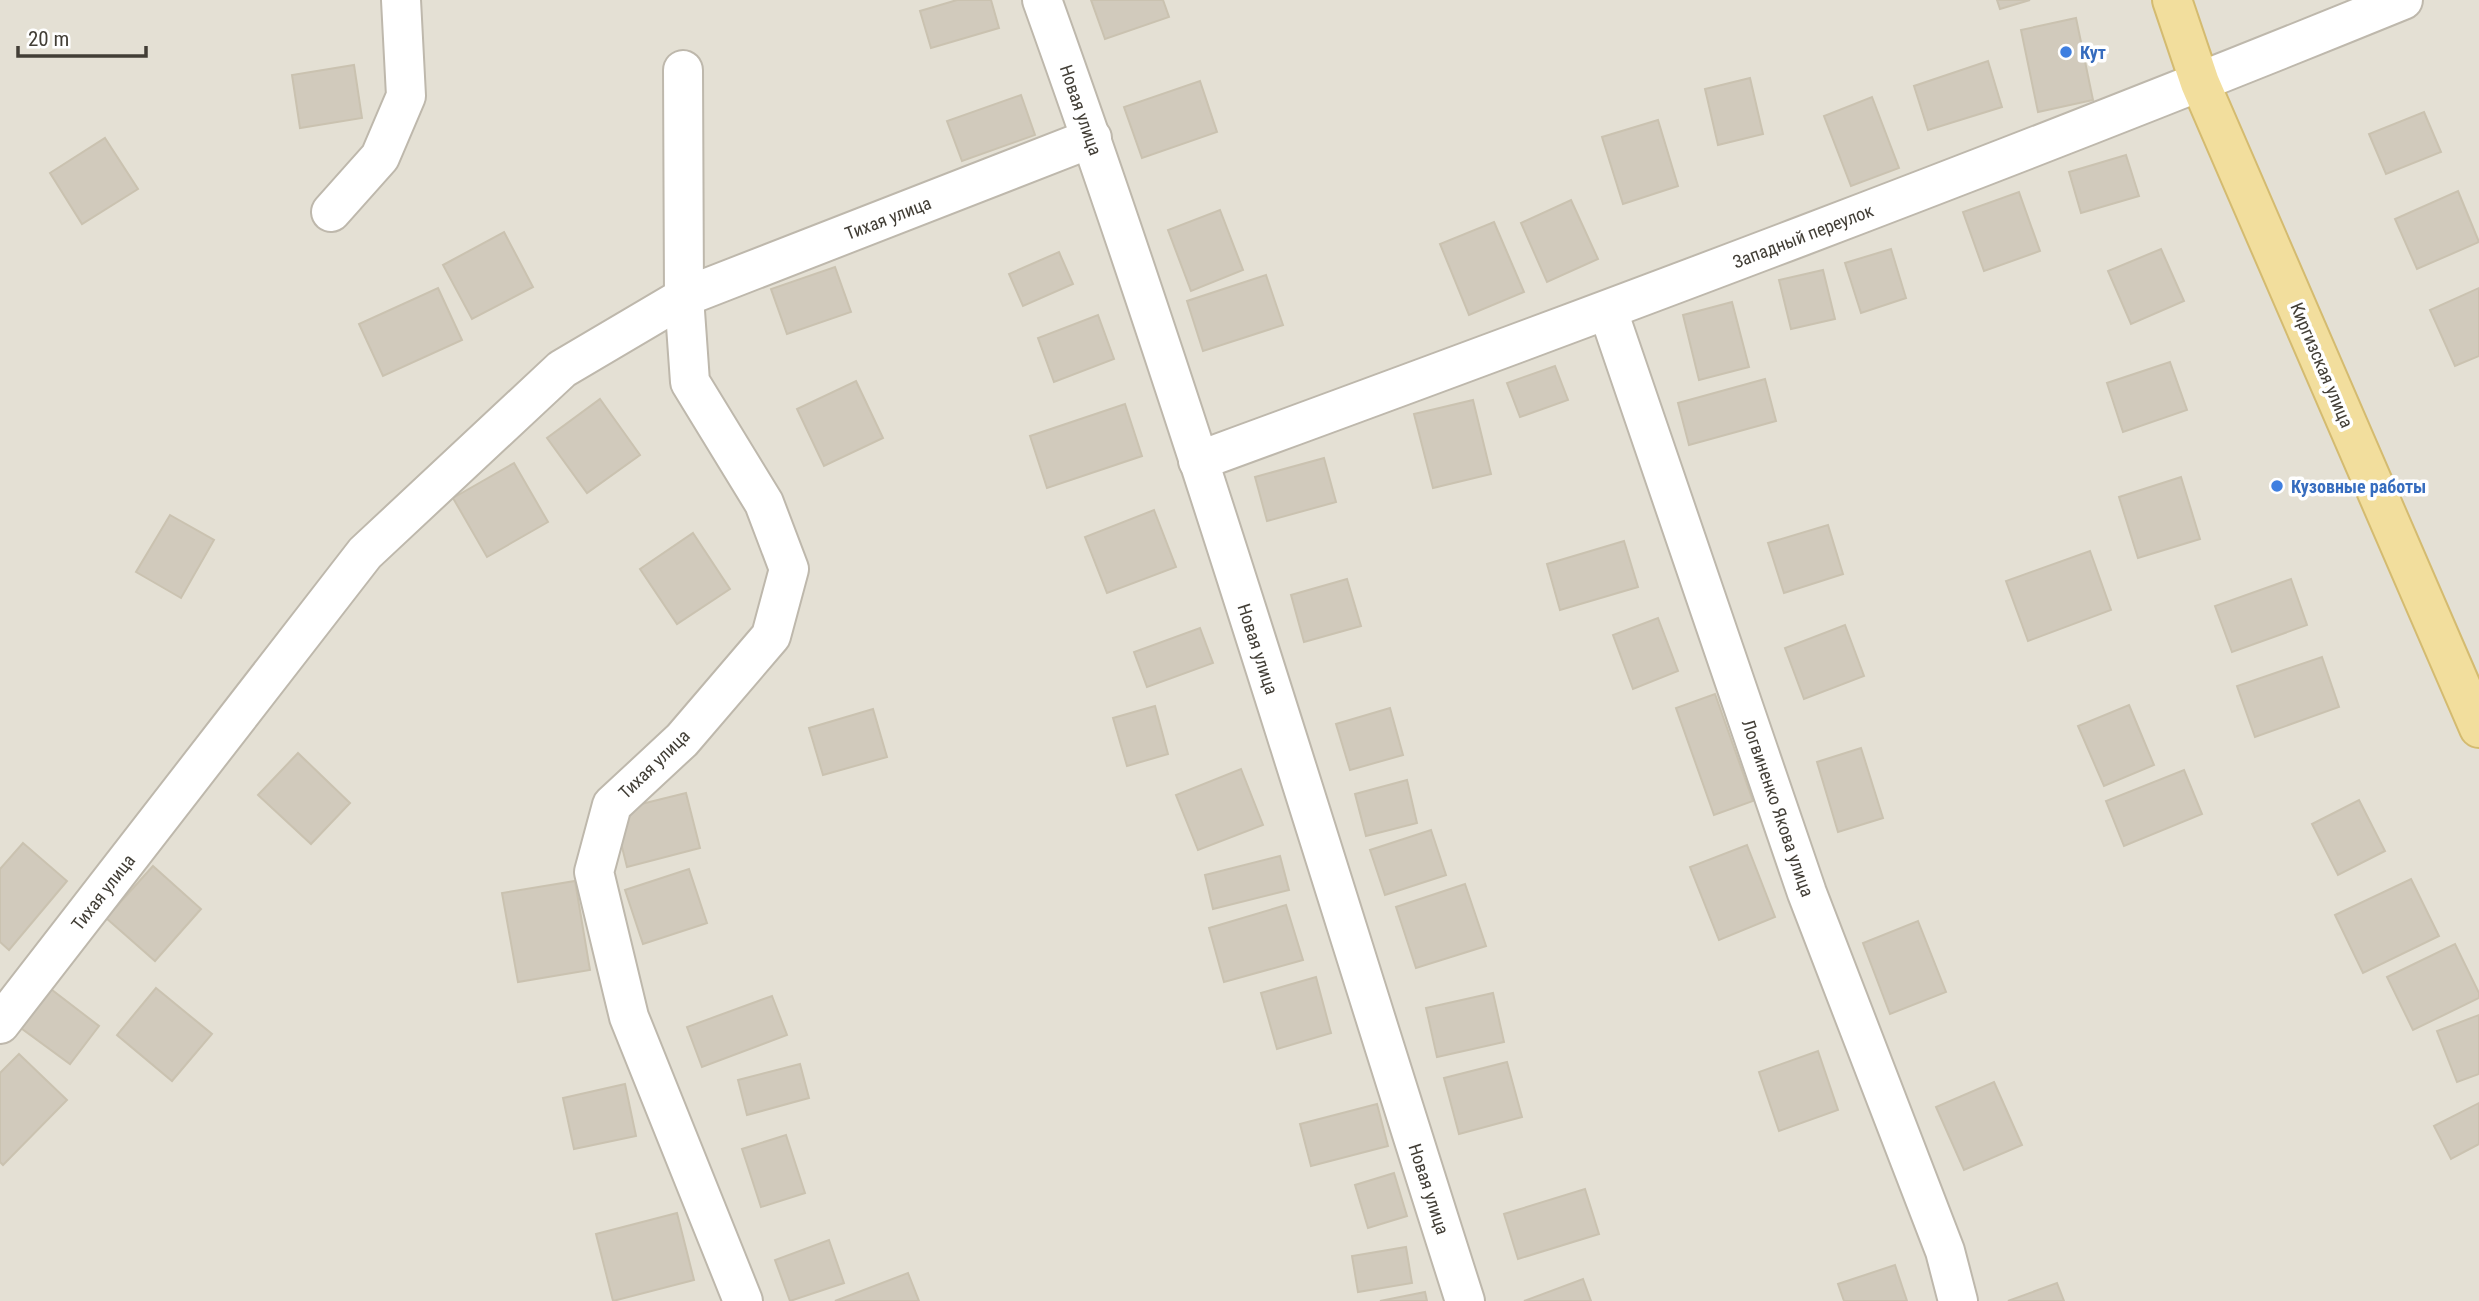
<svg xmlns="http://www.w3.org/2000/svg" width="2479" height="1301" viewBox="0 0 2479 1301" font-family="'Roboto Condensed',sans-serif">
	<style>
		.residential { fill: #e4e0d4 }
		.building { fill: #d1cabc; stroke: #cac2b0; stroke-width: 2 }
		.lines { fill: none; stroke-linecap: round; stroke-linejoin: round }
		.minor-casing { stroke: #beb8ac; stroke-width: 42 }
		.major-casing { stroke: #d4bb70; stroke-width: 42 }
		.minor { stroke: #fff; stroke-width: 38 }
		.major { stroke: #f2de9d; stroke-width: 38 }
		.shop-dot { fill: #3f7fe0; stroke: #fff; stroke-width: 2.5 }
		.labels { text-anchor: middle; dominant-baseline: central; stroke-width: 7; stroke-linejoin: round; paint-order: stroke }
		.shop-label { font-size: 18px; font-weight: bold; fill: #366cbe; stroke: #fff; text-anchor: start }
		.street-label { font-size: 18px; fill: #423e36; stroke: #fff }
	</style>
	<rect width="100%" height="100%" fill="#f0eee5"/>
	<rect class="residential" x="0" y="0" width="2479" height="1301"/>
	<g class="building">
		<polygon points="957,0 991,0 999,28 931,48 920,11"/>
		<polygon points="1091,0 1163,0 1169,17 1105,39"/>
		<polygon points="1997,0 2030,0 2000,9"/>
		<polygon points="2076,18 2093,100 2038,112 2021,30"/>
		<polygon points="1988,61 2002,107 1928,130 1914,86"/>
		<polygon points="354,65 362,118 300,128 292,75"/>
		<polygon points="1750,78 1763,134 1718,145 1705,89"/>
		<polygon points="1200,81 1217,132 1142,158 1124,107"/>
		<polygon points="1021,95 1035,135 962,161 947,121"/>
		<polygon points="1872,97 1899,168 1851,186 1824,116"/>
		<polygon points="2424,112 2441,152 2386,174 2369,134"/>
		<polygon points="1658,120 1678,186 1623,204 1602,137"/>
		<polygon points="105,138 138,189 82,224 50,173"/>
		<polygon points="2126,155 2139,196 2081,213 2069,172"/>
		<polygon points="2458,191 2479,242 2417,269 2395,219"/>
		<polygon points="2019,192 2040,251 1984,271 1963,212"/>
		<polygon points="1571,200 1598,259 1547,282 1521,223"/>
		<polygon points="1220,210 1243,270 1191,291 1168,230"/>
		<polygon points="1494,222 1524,292 1469,315 1440,244"/>
		<polygon points="504,232 533,287 472,319 443,265"/>
		<polygon points="1891,249 1906,298 1861,313 1845,263"/>
		<polygon points="2161,249 2184,301 2131,324 2108,271"/>
		<polygon points="1059,252 1073,284 1023,306 1009,274"/>
		<polygon points="835,267 851,312 787,334 771,289"/>
		<polygon points="1823,270 1835,319 1791,329 1779,280"/>
		<polygon points="1266,275 1283,325 1203,351 1187,301"/>
		<polygon points="438,288 462,340 383,376 359,324"/>
		<polygon points="2479,288 2479,356 2455,366 2430,310"/>
		<polygon points="1732,302 1749,367 1699,380 1683,315"/>
		<polygon points="1098,315 1114,359 1054,382 1038,338"/>
		<polygon points="2170,362 2187,410 2123,432 2107,383"/>
		<polygon points="1555,366 1568,400 1520,417 1507,383"/>
		<polygon points="1765,379 1776,421 1689,445 1678,403"/>
		<polygon points="856,381 883,438 824,466 797,409"/>
		<polygon points="600,399 640,455 587,493 547,438"/>
		<polygon points="1473,400 1491,474 1433,488 1414,414"/>
		<polygon points="1125,404 1142,456 1047,488 1030,436"/>
		<polygon points="1324,458 1336,502 1267,521 1255,477"/>
		<polygon points="514,463 548,522 487,557 453,498"/>
		<polygon points="2181,477 2200,539 2138,558 2119,497"/>
		<polygon points="1154,510 1176,567 1107,593 1085,537"/>
		<polygon points="170,515 214,540 181,598 136,572"/>
		<polygon points="1828,525 1843,574 1784,593 1768,543"/>
		<polygon points="693,533 730,589 677,624 640,569"/>
		<polygon points="1624,541 1638,587 1560,610 1547,564"/>
		<polygon points="2090,551 2111,610 2028,641 2006,581"/>
		<polygon points="1347,579 1361,626 1304,642 1291,595"/>
		<polygon points="2291,579 2307,625 2232,652 2215,606"/>
		<polygon points="1658,618 1678,671 1633,689 1613,635"/>
		<polygon points="1845,625 1864,676 1804,699 1785,648"/>
		<polygon points="1200,628 1213,663 1147,687 1134,652"/>
		<polygon points="2322,657 2339,707 2255,737 2237,686"/>
		<polygon points="1715,694 1753,801 1714,815 1676,708"/>
		<polygon points="2129,705 2154,765 2104,786 2078,726"/>
		<polygon points="1155,706 1168,754 1127,766 1113,718"/>
		<polygon points="1390,708 1403,755 1350,770 1336,724"/>
		<polygon points="873,709 887,757 823,775 809,728"/>
		<polygon points="1861,748 1883,818 1838,832 1817,762"/>
		<polygon points="298,753 350,803 311,844 258,795"/>
		<polygon points="1241,769 1263,825 1198,850 1176,795"/>
		<polygon points="2184,770 2202,814 2124,846 2106,801"/>
		<polygon points="1407,780 1417,823 1366,836 1355,794"/>
		<polygon points="686,793 700,848 627,867 613,811"/>
		<polygon points="2359,800 2385,851 2338,875 2312,824"/>
		<polygon points="1431,830 1446,875 1385,895 1370,850"/>
		<polygon points="23,843 67,881 9,950 0,942 0,869"/>
		<polygon points="1747,845 1775,917 1719,940 1690,867"/>
		<polygon points="1280,856 1289,890 1213,909 1205,875"/>
		<polygon points="153,866 201,909 155,961 106,918"/>
		<polygon points="689,869 707,923 643,944 625,890"/>
		<polygon points="2411,879 2439,936 2363,973 2335,915"/>
		<polygon points="575,881 590,970 518,982 502,893"/>
		<polygon points="1465,884 1486,946 1416,968 1396,907"/>
		<polygon points="1286,905 1303,960 1224,982 1209,928"/>
		<polygon points="1918,921 1946,992 1890,1014 1863,943"/>
		<polygon points="2455,944 2479,993 2479,998 2413,1030 2387,977"/>
		<polygon points="1316,977 1331,1033 1277,1049 1261,993"/>
		<polygon points="43,983 99,1026 70,1064 14,1023"/>
		<polygon points="156,988 212,1034 172,1081 117,1035"/>
		<polygon points="1493,993 1504,1042 1437,1057 1426,1008"/>
		<polygon points="772,996 787,1035 702,1067 687,1027"/>
		<polygon points="2479,1015 2479,1074 2457,1082 2437,1031"/>
		<polygon points="1818,1051 1838,1110 1779,1131 1759,1072"/>
		<polygon points="19,1054 67,1100 3,1165 0,1162 0,1073"/>
		<polygon points="1507,1062 1522,1117 1459,1134 1444,1078"/>
		<polygon points="800,1064 809,1098 747,1115 738,1080"/>
		<polygon points="1994,1082 2022,1145 1964,1170 1936,1107"/>
		<polygon points="625,1084 636,1136 574,1149 563,1098"/>
		<polygon points="2479,1103 2479,1144 2451,1159 2434,1126"/>
		<polygon points="1377,1104 1388,1146 1311,1166 1300,1124"/>
		<polygon points="786,1135 805,1193 761,1207 742,1149"/>
		<polygon points="1394,1173 1407,1216 1368,1228 1355,1185"/>
		<polygon points="1585,1189 1599,1234 1518,1259 1504,1214"/>
		<polygon points="677,1213 694,1280 613,1301 596,1234"/>
		<polygon points="829,1240 844,1283 790,1301 775,1260"/>
		<polygon points="1406,1247 1412,1283 1358,1292 1352,1256"/>
		<polygon points="1895,1265 1907,1301 1844,1301 1838,1284"/>
		<polygon points="908,1273 919,1301 835,1301"/>
		<polygon points="1583,1279 1591,1301 1524,1301"/>
		<polygon points="2057,1283 2064,1301 2008,1301"/>
		<polygon points="1425,1292 1427,1301 1380,1301"/>
	</g>
	<g class="lines">
		<defs>
			<g id="minor">
				<path d="M1042 0C1196 429 1326 867 1465 1301"/>
				<polyline points="683,70 684,297 690,382 764,503 789,569 771,636 682,740 612,805 594,872 629,1017 743,1301"/>
				<polyline points="331,212 380,157 406,96 401,0"/>
				<polyline points="1608,311 1807,893 1945,1251 1958,1301"/>
				<path d="M1198 461C1602 313 2005 162 2403 0"/>
				<polyline points="0,1024 365,553 562,369 684,297 1092,138"/>
			</g>
			<polyline id="major" points="2172,0 2200,83 2479,728"/>
		</defs>
		<use href="#minor" class="minor-casing"/>
		<use href="#major" class="major-casing"/>
		<use href="#minor" class="minor"/>
		<use href="#major" class="major"/>
	</g>
	<g class="shop-dot">
		<circle cx="2066" cy="52" r="7"/>
		<circle cx="2277" cy="486" r="7"/>
	</g>
	<g class="labels">
		<g class="shop-label">
			<text x="2080" y="52">Кут</text>
			<text x="2291" y="486">Кузовные работы</text>
		</g>
		<g class="street-label">
			<text transform="translate(1081 110) rotate(71)">Новая улица</text>
			<text transform="translate(888 218) rotate(-21)">Тихая улица</text>
			<text transform="translate(1803 236) rotate(-21)">Западный переулок</text>
			<text transform="translate(2322 365) rotate(67)">Киргизская улица</text>
			<text transform="translate(1258 649) rotate(72)">Новая улица</text>
			<text transform="translate(654 764) rotate(-44)">Тихая улица</text>
			<text transform="translate(1778 808) rotate(71)">Логвиненко Якова улица</text>
			<text transform="translate(103 892) rotate(-52)">Тихая улица</text>
			<text transform="translate(1429 1189) rotate(72)">Новая улица</text>
		</g>
	</g>
	<path d="M18 46v10h128v-10" fill="none" stroke="#423e36" stroke-width="3.5"/>
	<text x="28" y="46" font-size="21" fill="#423e36" stroke="#ffffff" stroke-width="5" paint-order="stroke">20 m</text>
</svg>
